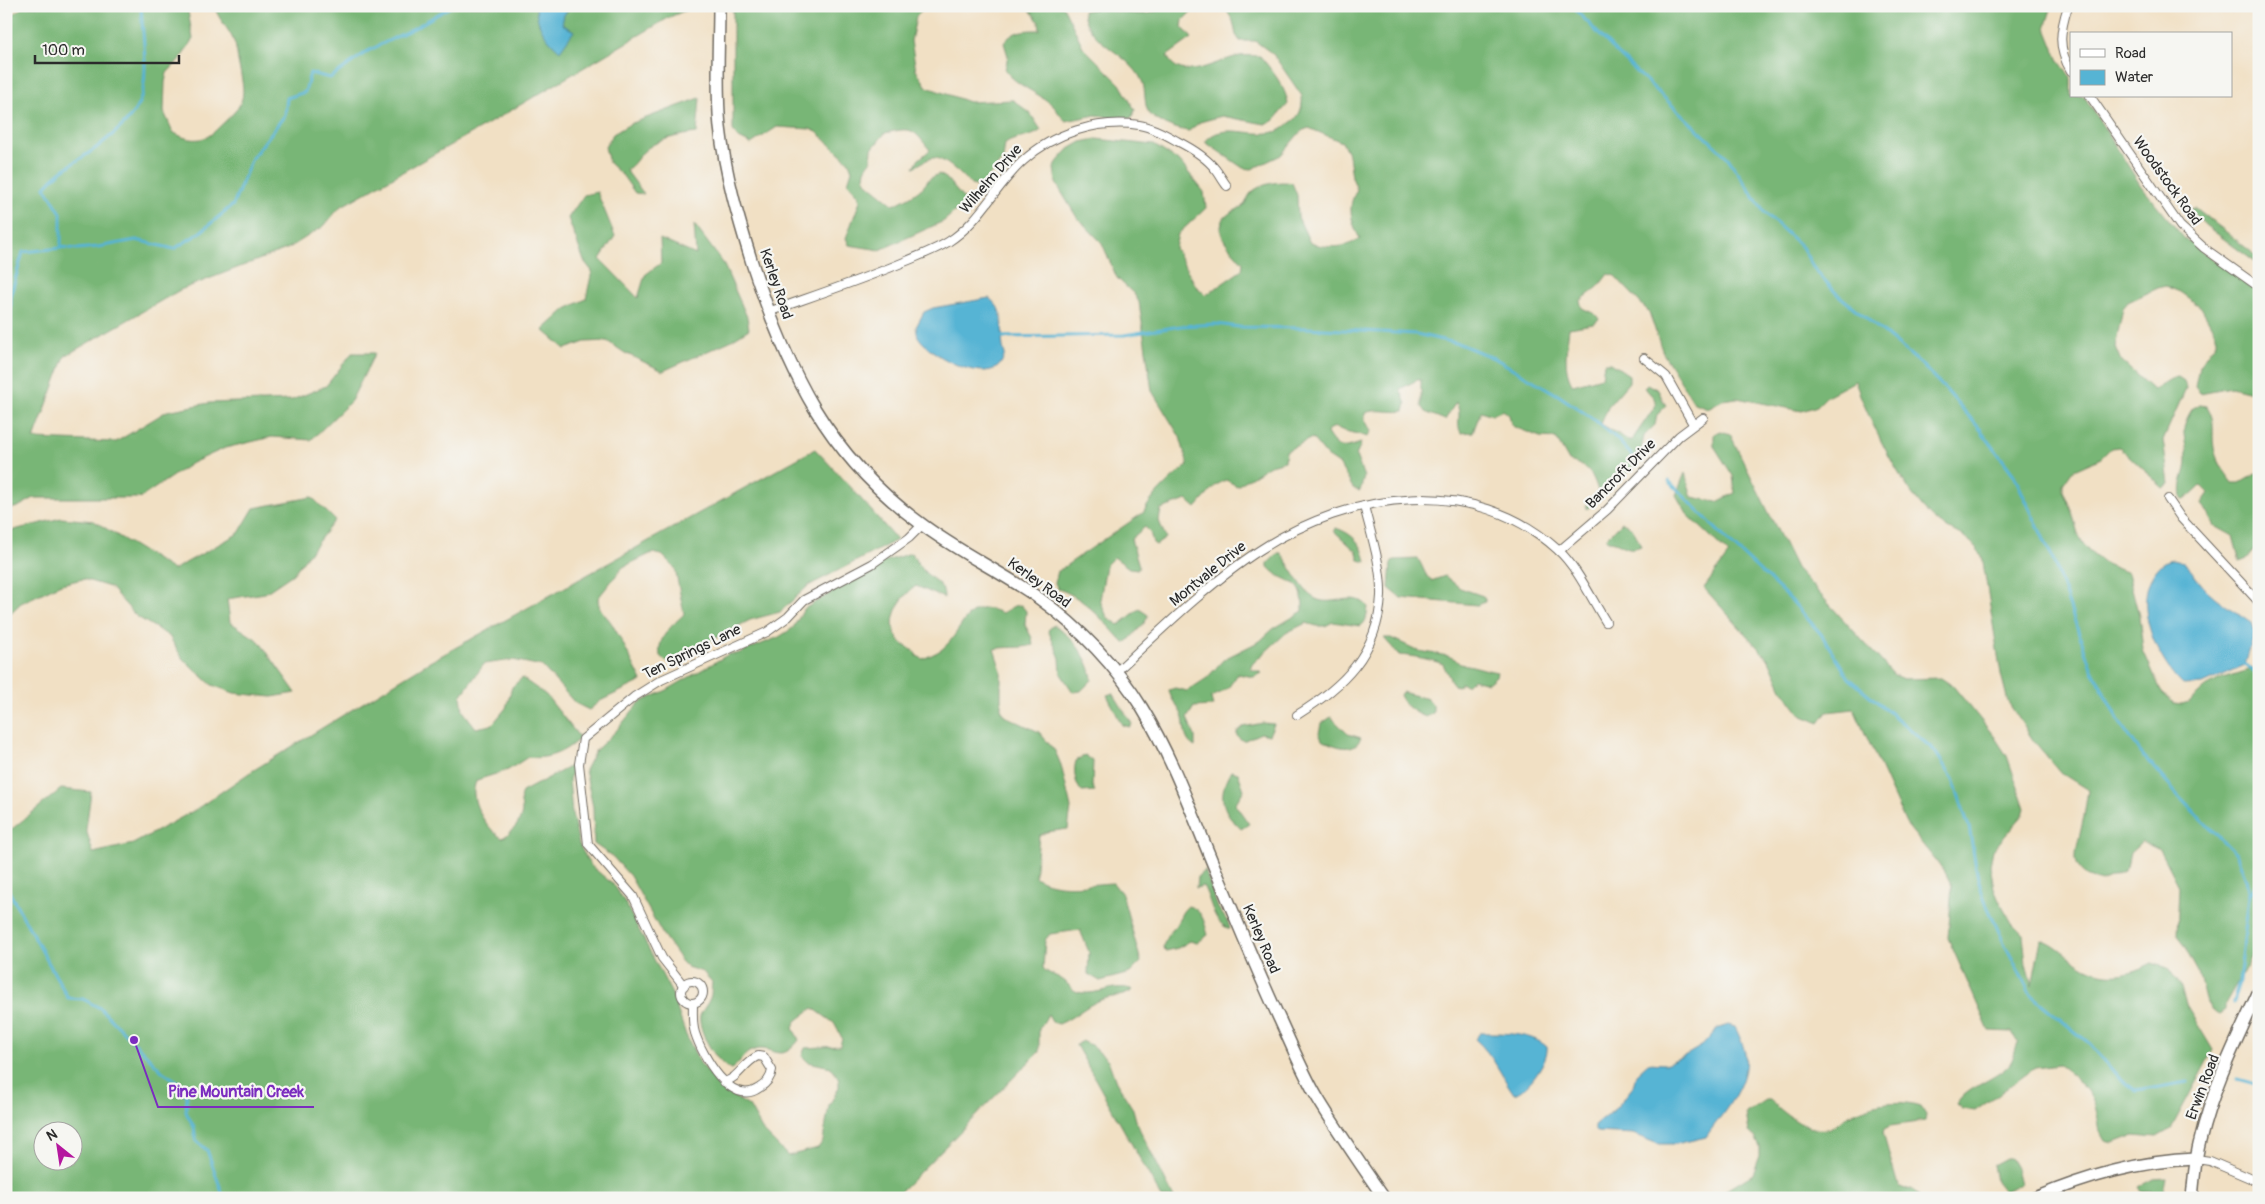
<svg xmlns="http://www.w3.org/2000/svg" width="2265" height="1204" viewBox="0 0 2265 1204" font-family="Pangolin,sans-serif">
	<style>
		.forest { fill: #78b676; stroke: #527050; fill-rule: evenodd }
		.water { fill: #56b4d4; stroke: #407080 }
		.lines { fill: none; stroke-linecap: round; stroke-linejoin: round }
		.stream { stroke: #56b4d4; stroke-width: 3 }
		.street-casing { stroke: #706a61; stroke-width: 10 }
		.secondary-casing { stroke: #706a61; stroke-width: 14 }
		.street { stroke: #fff; stroke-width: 8 }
		.secondary { stroke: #fff; stroke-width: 11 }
		.labels { text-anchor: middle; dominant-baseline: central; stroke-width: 4.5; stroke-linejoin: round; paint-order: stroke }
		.street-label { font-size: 15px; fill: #2b2b2b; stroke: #f6f6f2 }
		.leader { fill: none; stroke: #7b2cbf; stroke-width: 2 }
		.callout-dot { fill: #7b2cbf; stroke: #f6f6f2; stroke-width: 2 }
		.callout-label { font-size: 16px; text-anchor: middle; font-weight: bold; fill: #7b2cbf; stroke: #f6f6f2; stroke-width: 4.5; stroke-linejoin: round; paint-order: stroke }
	</style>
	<rect width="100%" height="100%" fill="#f6f6f2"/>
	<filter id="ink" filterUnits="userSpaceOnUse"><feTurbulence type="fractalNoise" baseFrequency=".02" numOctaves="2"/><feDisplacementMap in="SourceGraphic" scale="10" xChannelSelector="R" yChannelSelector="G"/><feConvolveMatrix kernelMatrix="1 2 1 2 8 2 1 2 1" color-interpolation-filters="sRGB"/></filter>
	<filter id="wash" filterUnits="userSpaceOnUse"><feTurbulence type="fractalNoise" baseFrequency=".0096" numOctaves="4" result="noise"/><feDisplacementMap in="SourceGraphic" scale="20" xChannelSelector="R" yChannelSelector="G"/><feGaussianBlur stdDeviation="1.12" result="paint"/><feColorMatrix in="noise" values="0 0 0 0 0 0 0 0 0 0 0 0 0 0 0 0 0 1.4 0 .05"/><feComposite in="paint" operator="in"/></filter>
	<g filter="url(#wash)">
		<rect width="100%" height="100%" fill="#f1e0c4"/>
		<g class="forest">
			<path d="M25 6H187L193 39 181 58 167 73 165 82 164 112 173 132C187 141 203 143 215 131 242 105 248 104 239 66 237 58 237 47 233 39 228 28 219 20 214 6H695L670 17 486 125 340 207 324 226 289 248 180 290 65 356 34 439 116 442 167 411 209 403 292 400 326 386 352 353H375L351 401 311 440 272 437 225 448 192 463 140 498H34L18 507 6 510V19Z"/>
			<path d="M733 6H925L916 17 911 41 916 70 927 87 969 102 1013 100 1030 113 1041 130C1031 139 1016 136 1005 144L1003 159 980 187 971 185C964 177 943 156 932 158 927 159 920 164 914 167L918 160 930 150C912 128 913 127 885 133L872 149 871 160 865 170 864 177 868 184 894 205C907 198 922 192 929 179L939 174 946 178 966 202 944 221 880 250 849 245 846 238 860 201 858 194 848 183 852 170 849 162 817 132 810 129 777 127 751 144 737 137 733 130Z"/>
			<path d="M1027 6H1063L1083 47 1120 84 1135 110 1132 117 1126 120 1096 115 1066 121C1059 116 1057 108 1050 103 1035 91 1017 86 1005 70L1008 56 1004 43C1013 30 1025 30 1040 30L1039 22Z"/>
			<path d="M1164 6H1197L1183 20 1182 27 1192 38 1167 56C1181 86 1218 59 1240 56 1246 55 1253 56 1260 56 1271 69 1286 87 1288 104L1273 121 1265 124 1222 116 1200 122 1189 131C1178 130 1162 124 1153 117 1142 110 1147 91 1142 81 1130 53 1086 43 1083 11 1102 6 1122 14 1143 14 1149 14 1156 11 1163 9Z"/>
			<path d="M1224 6H2052L2046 25 2047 31 2059 61 2071 78V96H2084L2141 186 2184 238 2259 293V394L2231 387 2200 393 2195 387 2199 366 2216 342V334L2201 307 2180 292 2165 286 2158 288 2128 302 2123 308 2115 347 2121 361 2153 390C2162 386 2168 378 2178 377L2184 381 2186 388 2163 440 2169 484 2163 488 2125 452 2119 447 2111 448 2101 458 2072 471 2063 484V491L2072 512 2078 534 2085 547 2106 564 2128 573 2139 616 2143 650 2162 693 2174 703 2182 704 2189 702 2206 687 2220 679 2259 667V944L2225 1004V1011L2219 1015 2212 1011 2205 1000 2198 972 2177 934 2179 886 2161 851 2142 842 2130 853 2127 867 2122 873 2101 882C2066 869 2076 855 2082 825 2085 814 2086 802 2088 790L2061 773 2033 740 2008 702 2001 674 1982 556C1967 532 1954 535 1934 519 1905 495 1867 417 1855 381L1827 396 1817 406 1802 411 1737 398 1722 400 1708 408 1694 403 1663 353 1649 312 1615 276 1608 274 1598 287 1580 301 1582 308 1595 314 1599 319 1593 324 1569 328C1567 347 1562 368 1573 385L1602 377 1604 363H1611L1629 375V382L1609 405 1601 424 1628 440H1632L1656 405 1654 398 1644 387 1647 384 1658 390 1666 406 1657 415 1655 425 1644 436 1640 454 1629 472 1587 509 1586 505 1598 491C1593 473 1587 466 1569 461L1556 438 1540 437 1512 426 1509 415 1503 410 1492 415 1481 411 1473 432 1461 433C1455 422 1463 416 1456 402L1445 420 1425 412 1421 406V380H1417L1400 389 1406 404 1404 411C1390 413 1378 408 1365 413V420L1371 431 1367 437C1357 432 1344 433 1336 427L1329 429 1327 433C1338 451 1342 449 1361 443L1356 456 1364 477 1360 491 1353 488 1339 464 1327 456 1312 438 1286 451 1285 461 1270 465 1237 486 1226 480 1216 485 1196 508 1187 500 1161 509 1159 521 1166 538 1156 545 1153 543 1150 532 1145 527 1131 539 1139 566 1138 569 1129 568 1114 557 1106 565 1100 600 1107 617 1119 625 1139 609 1148 615 1145 622 1127 642 1124 643C1105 623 1085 597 1058 589L1055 583 1058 571 1143 513C1154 493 1170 480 1188 465L1180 437 1152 391 1139 302 1134 294 1117 278 1102 243 1076 216 1056 183 1054 168 1058 161 1069 149 1081 142 1096 139 1154 145 1180 162 1204 192 1206 208 1178 234 1175 248 1196 286 1206 295 1242 270 1243 263C1236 254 1218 238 1221 227 1223 213 1233 213 1243 206 1247 203 1247 197 1251 193 1259 184 1281 180 1292 183L1297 195 1298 217 1310 243C1328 248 1343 249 1360 239 1352 223 1346 207 1357 190L1352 177 1349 155 1342 142 1309 128 1301 131 1281 155 1252 169 1243 168 1205 142C1222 119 1257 141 1280 130 1284 129 1287 125 1290 123 1300 117 1303 107 1302 96L1273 54 1255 41H1240L1236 35 1233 21Z"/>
			<path d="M700 98 697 133C680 135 655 139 642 153 636 160 634 165 626 170L644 194 635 193 623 176 609 163 605 147 613 134 630 124Z"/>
			<polygon points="597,192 615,236 600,259 638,298 645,275 661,263 660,239 696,255 694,224 723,263 747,317 749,329 730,341 663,371 625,353 607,341 585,342 565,349 543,330 566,309 586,299 592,271 584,261 568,218 584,195"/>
			<polygon points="2196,208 2259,258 2259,265 2205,225 2189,209"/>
			<path d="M2200 405 2207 406C2217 423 2211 430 2214 448 2216 461 2225 472 2233 483H2240L2259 472V543L2247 559 2240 562 2233 536 2215 526 2202 503 2209 493 2201 485 2185 500 2182 498C2179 481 2187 474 2187 460 2187 435 2177 432 2193 408Z"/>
			<path d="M1721 431 1730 434 1796 568 1894 675 1903 679 1941 678 1953 686 1994 736 2007 756 2025 808 2023 815 1993 850 1990 865 1994 888 2000 902 2012 923 2023 934 2026 964 2032 986 2041 939C2053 943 2059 949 2070 957 2099 979 2120 979 2152 963L2168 968 2180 985 2187 1007 2213 1050 2171 1129 2157 1137 2134 1135 2113 1143 2105 1141C2097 1128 2100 1127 2097 1114 2093 1092 2076 1077 2059 1065L2035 1068 1975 1111 1963 1109 1957 1104C1966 1087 1995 1080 2009 1065 2013 1060 2016 1049 2018 1042L2012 1032 1989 1031 1948 938 1952 886 1945 872 1906 824 1854 709 1827 712 1819 723 1802 716 1782 689 1769 660 1704 588 1729 554 1687 514 1676 495 1685 473 1692 497 1717 502 1735 493 1733 476 1714 446V434Z"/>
			<path d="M815 449 848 484 897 540 808 586 780 612 750 620 706 643 680 660 673 662 665 661 660 656C657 637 672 626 684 614L675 568 662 555 652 553 623 567 598 598C598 611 606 614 612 624 623 642 632 662 642 681L600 701 589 710 575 703 542 666 513 660 484 664 461 696 463 711 476 728 491 725 496 720 506 708 512 687 522 678 546 695 580 738C565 752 548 760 528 757L508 770 477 780C466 797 486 829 502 838 512 833 523 821 522 808 521 801 519 799 522 792L569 767 574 768 569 779 572 814 579 844 590 865 614 885 624 901 672 994 686 1035 700 1063 725 1091 749 1106 763 1131 788 1156 818 1148 823 1141 829 1106 839 1087V1079L831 1067 808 1062 802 1056 805 1048 840 1046 842 1038 834 1023 813 1008 796 1021 793 1028 799 1040C778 1067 774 1042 751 1051 742 1055 739 1065 731 1069 718 1066 697 1030 700 1016 702 1010 708 1004 710 998 712 994 711 987 712 982L703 972 687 967 682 962 663 935 630 876 613 857 594 844 593 807 585 770 595 751 616 731 639 703 667 690 729 654H737L779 637 793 628 804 609 883 562 911 553C915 559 919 565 923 570 931 580 945 583 944 598L916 586C898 599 883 625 902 643 908 649 913 648 917 656L923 659C929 656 936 653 941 650 964 633 964 596 1002 613L1014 606 1021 605 1026 611 1025 625 1032 638 1033 645C1020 649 1007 646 994 649L1001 670V709L1005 716 1039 732 1055 751 1061 765 1071 808 1068 829 1046 832 1039 836 1035 877C1058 891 1087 884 1113 883L1122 894 1141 962 1130 973 1100 981 1088 974 1089 952 1080 930 1050 934 1045 940 1043 968C1049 975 1056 975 1063 980 1069 984 1071 990 1078 992 1097 997 1115 982 1133 990 1125 996 1117 996 1107 998 1089 1002 1076 1017 1059 1024L1052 1022 1048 1015 1039 1029V1052L894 1198H6V819L12 829 61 789 91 792 86 829 93 853 133 844 195 810 249 773 426 664ZM42 1132H72V1162H42Z"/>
			<polygon points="312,497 335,520 293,574 265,593 227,599 230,622 259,641 296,693 272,697 234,693 212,685 183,659 169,636 136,616 110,587 83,579 61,584 21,603 6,617 6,532 61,518 94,521 173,570 239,533 254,508"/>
			<path d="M1622 522C1633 525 1637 537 1641 546 1625 553 1622 541 1608 541L1606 538Z"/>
			<path d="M1336 528C1353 534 1363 544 1366 562L1359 560 1357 552 1334 531Z"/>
			<path d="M1278 553H1281C1289 564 1304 594 1316 599 1332 607 1356 590 1368 607 1367 614 1367 623 1360 626L1333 622 1325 626H1317L1306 623 1286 633 1251 665V669L1262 673 1254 677 1238 674 1228 688 1211 698 1213 706 1194 707 1187 718 1195 736V747C1182 740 1186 726 1182 715 1178 706 1171 701 1169 690L1175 688 1187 691 1207 678 1224 659 1260 641 1273 629 1303 611C1304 574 1286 587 1268 567V563Z"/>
			<path d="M1418 559C1423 566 1424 574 1431 581L1445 576 1460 588 1483 596 1486 602 1477 605 1401 598 1389 588 1391 563 1394 560Z"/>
			<path d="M1054 625C1071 635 1091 660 1092 680L1081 691 1073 692 1061 674 1060 658 1048 630Z"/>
			<path d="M1384 638H1391L1419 651 1448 656 1455 659 1460 664C1474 665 1484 670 1497 672L1496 676 1488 683 1473 679 1467 685 1459 683 1460 686 1456 687 1451 681 1443 664C1430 659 1413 656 1399 655Z"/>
			<path d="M1402 692 1428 699 1433 705V713L1426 717C1415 713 1404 706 1400 695Z"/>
			<polygon points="1113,693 1132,724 1130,727 1122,725 1107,695"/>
			<path d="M1331 717 1348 734 1361 738C1353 754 1335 746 1322 740L1319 733 1321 724Z"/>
			<polygon points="1263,723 1274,724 1269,735 1261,733 1243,741 1237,736 1237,732 1243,727"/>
			<path d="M1085 755 1093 761 1092 786 1095 791 1082 792C1075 784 1073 771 1076 761Z"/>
			<path d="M1231 771 1238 773 1244 790 1235 804 1249 824 1241 829C1221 810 1217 795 1231 771Z"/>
			<path d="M1205 870 1218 908 1228 922 1230 929C1212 923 1212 901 1203 886L1196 888 1197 877Z"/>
			<path d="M1188 906C1203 910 1204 922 1208 935L1197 943 1190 941 1178 948 1166 951 1163 948C1167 931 1170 936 1177 923 1181 916 1181 912 1188 906Z"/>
			<polygon points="1082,1041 1091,1045 1108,1060 1116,1082 1133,1109 1137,1124 1174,1198 1162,1198 1076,1045"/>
			<path d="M1766 1100H1770C1783 1112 1808 1134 1827 1129 1836 1126 1845 1117 1853 1113 1874 1103 1899 1099 1920 1106L1926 1115 1925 1121 1890 1126 1884 1129 1883 1133 1898 1186 1905 1189 1912 1188 1922 1198H1714L1753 1174 1760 1156V1147L1755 1137 1749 1132 1746 1113Z"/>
			<polygon points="2006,1158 2010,1158 2016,1168 2020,1184 2004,1191 1996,1181 1993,1165"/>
			<polygon points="2167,1178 2163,1198 2159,1198 2152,1192 2142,1192 2139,1187 2154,1179"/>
		</g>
		<g class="water">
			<path d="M536 6H571L564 15 562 24 574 31 560 51C546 39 536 25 536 6Z"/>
			<path d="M989 298C1011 315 997 334 1005 354 1003 360 1000 367 994 369 973 378 931 355 919 338 917 336 917 331 916 327L924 312 933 308Z"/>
			<path d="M2173 559C2189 561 2194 577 2204 587 2217 601 2236 612 2252 623L2255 632 2245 665 2203 684 2183 685C2158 662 2131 603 2155 572 2160 565 2164 561 2173 559Z"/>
			<path d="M1728 1025 1735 1027C1739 1035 1743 1044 1745 1053 1750 1085 1722 1113 1706 1137L1676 1144H1658L1633 1134 1598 1132 1595 1130V1125L1616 1108 1633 1087 1636 1074 1648 1063 1665 1064 1688 1054 1703 1045 1717 1029Z"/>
			<path d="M1480 1033C1500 1033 1531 1032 1547 1047 1549 1060 1527 1091 1514 1094 1500 1074 1494 1056 1475 1039Z"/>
		</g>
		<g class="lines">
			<g class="stream">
				<polyline points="1572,6 1621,57 1728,158 1764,212 1802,247 1813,267 1836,293 1920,363 1946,390 1980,429 2014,475 2053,559 2090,665 2118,720 2141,753 2180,798 2237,855 2246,879 2249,896 2239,982 2233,1002"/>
				<polyline points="61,247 77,249 98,247 136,240 174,249 198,234 233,205 252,158 285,115 287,98 305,92 310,73 330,78 368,51 416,27 452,6"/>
				<polyline points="1001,337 1124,335 1181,326 1216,324 1239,327 1306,328 1416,334 1460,344 1496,359 1558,395 1596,421 1616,438 1637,461"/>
				<path d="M6 409 9 402 11 294 23 252 61 248V213L45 187C61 168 77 162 96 148 111 136 130 122 138 105 151 80 142 34 141 6"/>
				<polyline points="1669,481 1726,539 1791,600 1821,634 1849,678 1934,750 1953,779 1969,827 1978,879 1984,899 2004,943 2031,995 2090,1044 2119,1078 2136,1091 2188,1082"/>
				<polyline points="2242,662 2259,676"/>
				<polyline points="6,886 68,998 83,999 100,1008 163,1072 177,1081 187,1096 186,1112 194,1127 196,1141 207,1150 224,1198"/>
				<polyline points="2249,895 2259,882"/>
				<polyline points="2256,1018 2259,1020"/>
				<polyline points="2237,1079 2259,1085"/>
				<polyline points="2257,1154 2259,1150"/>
			</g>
		</g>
	</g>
	<g filter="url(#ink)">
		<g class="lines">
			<defs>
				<g id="street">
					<path d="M2068 6C2060 31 2057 48 2071 71"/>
					<polyline points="2090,96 2180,226 2204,248 2259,287"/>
					<path d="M768 312C813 296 859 281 904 262 918 256 935 250 948 242 981 221 995 186 1023 161 1053 133 1098 119 1139 125 1152 127 1165 134 1177 141 1191 148 1207 158 1216 170 1220 175 1223 181 1227 186"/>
					<polyline points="1644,358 1666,376 1693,424"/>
					<polyline points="2168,499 2181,518 2259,602"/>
					<polyline points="1559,551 1607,510 1679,436 1703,418"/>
					<path d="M1116 672C1160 631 1210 582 1260 550 1349 492 1474 473 1558 550 1577 567 1592 600 1606 622"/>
					<path d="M1297 715C1342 687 1378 654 1381 596 1382 567 1371 534 1364 506"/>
					<circle cx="692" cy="992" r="11"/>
					<polyline points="684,986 662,958 633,896 588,844 579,764 583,739 634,697 661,680 767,632 788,617 804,600 872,564 909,538 922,525"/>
					<path d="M693 1003C693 1013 692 1024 695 1033 702 1055 731 1108 759 1088 766 1084 771 1078 772 1070L764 1057 758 1056C743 1063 739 1078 724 1082"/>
					<polyline points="2196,1159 2210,1161 2259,1182"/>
				</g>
				<g id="secondary">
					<path d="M719 6C719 46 716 87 720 127 725 174 739 221 753 266 788 372 827 455 920 523 958 552 1002 572 1040 599 1079 627 1117 667 1142 708 1175 762 1196 825 1221 883 1240 929 1259 975 1280 1020 1292 1046 1303 1073 1317 1097 1338 1132 1361 1165 1384 1198"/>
					<path d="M2035 1198C2088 1176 2139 1161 2196 1159"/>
					<path d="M2192 1198C2194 1179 2195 1159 2200 1141 2212 1089 2237 1039 2259 991"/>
				</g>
			</defs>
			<use href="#street" class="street-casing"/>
			<use href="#secondary" class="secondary-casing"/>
			<use href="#street" class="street"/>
			<use href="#secondary" class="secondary"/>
		</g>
	</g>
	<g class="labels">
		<g class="street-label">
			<text transform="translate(991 179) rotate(-49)">Wilhelm Drive</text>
			<text transform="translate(2167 181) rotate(54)">Woodstock Road</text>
			<text transform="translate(776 284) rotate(71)">Kerley Road</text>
			<text transform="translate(1621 474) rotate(-45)">Bancroft Drive</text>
			<text transform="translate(1208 574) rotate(-39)">Montvale Drive</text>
			<text transform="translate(1039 583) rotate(36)">Kerley Road</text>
			<text transform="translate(692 652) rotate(-26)">Ten Springs Lane</text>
			<text transform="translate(1261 939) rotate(67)">Kerley Road</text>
			<text transform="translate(2203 1087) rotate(-69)">Erwin Road</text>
		</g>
	</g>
	<path class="leader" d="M134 1040L158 1107H314"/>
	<circle class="callout-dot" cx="134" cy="1040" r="5"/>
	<g class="callout-label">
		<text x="236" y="1097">Pine Mountain Creek</text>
	</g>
	<rect width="2265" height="1204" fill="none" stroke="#f6f6f2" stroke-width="25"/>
	<rect x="2070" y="32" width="162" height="65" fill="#f6f6f2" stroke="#a5a5a2"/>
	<rect x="2080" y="49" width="25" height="8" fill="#ffffff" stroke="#a5a5a2"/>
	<text x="2115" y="58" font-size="15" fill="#2b2b2b">Road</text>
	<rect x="2080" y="70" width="25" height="15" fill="#56b4d4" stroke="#a5a5a2"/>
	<text x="2115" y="82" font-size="15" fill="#2b2b2b">Water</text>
	<g transform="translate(58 1146) rotate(330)"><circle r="24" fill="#f6f6f2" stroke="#a5a5a2"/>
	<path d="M0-4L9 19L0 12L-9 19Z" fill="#b5179e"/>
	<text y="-8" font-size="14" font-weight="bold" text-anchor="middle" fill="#2b2b2b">N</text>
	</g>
	<path d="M35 55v8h144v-8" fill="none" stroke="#2b2b2b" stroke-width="2.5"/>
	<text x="42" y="55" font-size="15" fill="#2b2b2b" stroke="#f6f6f2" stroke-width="4" paint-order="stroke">100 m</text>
</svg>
